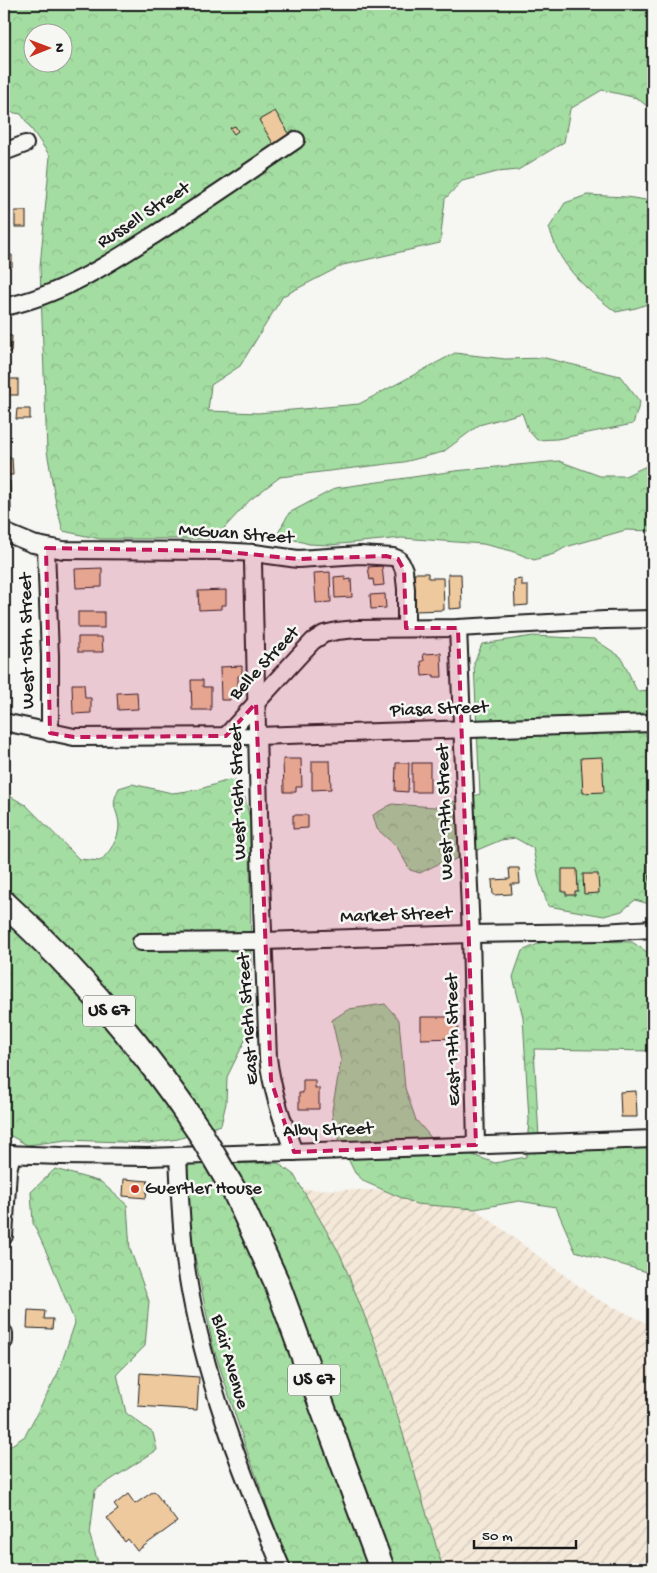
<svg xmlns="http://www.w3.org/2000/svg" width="657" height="1573" viewBox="0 0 657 1573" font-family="'Gochi Hand',sans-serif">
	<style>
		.industrial { fill: url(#industrial-furrows) }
		.forest { fill: url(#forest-crowns); stroke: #607c5f; fill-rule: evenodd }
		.building { fill: #eec99e; stroke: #1c1c1c }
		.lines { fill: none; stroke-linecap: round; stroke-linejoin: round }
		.minor-casing { stroke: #1c1c1c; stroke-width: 20 }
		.highway-casing { stroke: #1c1c1c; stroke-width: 28 }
		.minor { stroke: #f6f6f2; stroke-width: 16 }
		.highway { stroke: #f6f6f2; stroke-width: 24 }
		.highway-bridge-casing { stroke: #1c1c1c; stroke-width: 28; stroke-linecap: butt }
		.highway-bridge { stroke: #f6f6f2; stroke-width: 24 }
		.marked { fill: #c2185b; fill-opacity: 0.2; stroke: #c2185b; stroke-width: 4; stroke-dasharray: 10 6; stroke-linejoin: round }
		.poi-dot { fill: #c8321e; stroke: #f6f6f2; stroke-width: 2 }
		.labels { text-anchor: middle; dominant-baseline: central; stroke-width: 5; stroke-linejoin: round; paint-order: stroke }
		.shield { fill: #f6f6f2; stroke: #5d5d5c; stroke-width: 1 }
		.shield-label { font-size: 18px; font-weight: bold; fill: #1c1c1c }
		.street-label { font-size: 19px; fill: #1c1c1c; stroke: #f6f6f2 }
		.poi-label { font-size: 19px; fill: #1c1c1c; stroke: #f6f6f2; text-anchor: start }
	</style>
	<defs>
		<pattern id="industrial-furrows" width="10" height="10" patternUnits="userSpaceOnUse" patternTransform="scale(1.25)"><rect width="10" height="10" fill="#f4e8d9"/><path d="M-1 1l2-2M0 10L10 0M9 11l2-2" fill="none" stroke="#d1c6ba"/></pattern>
		<pattern id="forest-crowns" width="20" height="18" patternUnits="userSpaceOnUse" patternTransform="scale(1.25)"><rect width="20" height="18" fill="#a4dda2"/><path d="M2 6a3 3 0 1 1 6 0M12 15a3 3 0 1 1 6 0" fill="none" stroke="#8dbd8b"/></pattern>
	</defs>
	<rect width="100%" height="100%" fill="#f6f6f2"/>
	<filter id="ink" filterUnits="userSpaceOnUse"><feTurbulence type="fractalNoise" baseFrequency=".02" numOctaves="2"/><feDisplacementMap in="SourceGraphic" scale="10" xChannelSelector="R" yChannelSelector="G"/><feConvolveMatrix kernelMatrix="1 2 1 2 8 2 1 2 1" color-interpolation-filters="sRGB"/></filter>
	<g filter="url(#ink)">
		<polygon class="industrial" points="277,1189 451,1191 595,1298 653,1326 653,1569 414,1569"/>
		<g class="forest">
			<path d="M4 4H653V111L637 98 602 90 570 109 564 142 518 170 497 172 462 181 445 199 440 243 343 265 283 296 240 366 211 385 208 411 258 413 359 404 455 353 505 359 545 358 620 376 640 402 633 424 557 439 537 440 528 430 522 413 479 425 443 452 404 462 280 477 250 500 214 539H100L63 531 56 504 47 451 40 267 50 156 21 114 4 111ZM32 32H62V62H32Z"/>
			<path d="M587 195 626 197 653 201V302L636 308 616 312C595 296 575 280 561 257 556 249 553 238 549 228L565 203Z"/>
			<polygon points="559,461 600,476 625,476 653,463 653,531 626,530 566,547 554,554 534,560 512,551 483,544 402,538 330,545 309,544 277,535 289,513 336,488 455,471"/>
			<polygon points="533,636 594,639 621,657 637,691 653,690 653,905 635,900 622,911 604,916 548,906 539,879 533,848 515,838 501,840 451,861 438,864 420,873 410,870 397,847 377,829 373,815 392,804 435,807 480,794 474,663 482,644"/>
			<path d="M229 780 241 782 250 819 251 976 253 1024 227 1077 226 1103 221 1125 178 1139 149 1143 67 1140 27 1145 4 1132V793L26 805 79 859 100 861C109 853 119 839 119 826 118 807 109 809 119 788L132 784 172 793 197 790Z"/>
			<polygon points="547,940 632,942 653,956 653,1051 534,1049 539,1138 653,1133 653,1278 647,1272 575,1251 556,1207 519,1201 475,1209 416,1204 365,1182 355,1173 333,1128 332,1110 341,1061 332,1020 349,1009 385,1004 399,1020 405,1088 416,1120 434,1141 495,1163 526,1157 529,1120 523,1017 513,977 522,951"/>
			<polygon points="278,1163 294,1175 340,1254 378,1350 443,1569 290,1569 246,1448 213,1346 194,1252 185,1182 188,1164"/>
			<polygon points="55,1169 101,1182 127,1205 130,1249 149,1301 145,1346 117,1374 126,1413 153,1433 157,1450 95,1490 90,1536 100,1569 4,1569 4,1450 25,1436 58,1373 75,1323 50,1260 33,1223 31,1192"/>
		</g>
		<g class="building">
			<polygon points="275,111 290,135 274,145 259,120"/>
			<polygon points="235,126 238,131 234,134 230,128"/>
			<rect x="4" y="174" width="2" height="20"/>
			<rect x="15" y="211" width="11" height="16"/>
			<polygon points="4,221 7,221 8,236 4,236"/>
			<polygon points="4,247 5,255 12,255 12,267 4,268"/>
			<polygon points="4,336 12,336 11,352 4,352"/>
			<rect x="4" y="379" width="14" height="16"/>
			<polygon points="17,409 30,409 30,419 16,419"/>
			<polygon points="4,458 12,458 13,475 4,475"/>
			<polygon points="4,481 10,481 11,509 4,510"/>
			<polygon points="382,566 384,585 374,586 373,579 370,580 368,567"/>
			<polygon points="102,568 102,587 76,588 75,569"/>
			<polygon points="330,572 331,602 316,603 314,573"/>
			<polygon points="414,573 428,573 428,578 443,578 444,610 415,611"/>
			<polygon points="448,574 461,574 462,608 449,609"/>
			<polygon points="345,576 345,580 351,579 352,597 335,598 334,577"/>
			<polygon points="522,579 522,586 528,586 528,605 515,606 514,580"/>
			<polygon points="226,590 226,605 221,605 221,609 199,610 198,591"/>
			<polygon points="385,594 386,608 371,609 370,595"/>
			<rect x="78" y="612" width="26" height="16"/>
			<polygon points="78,637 102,637 103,652 78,652"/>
			<polygon points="441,653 442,677 434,677 434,675 422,676 421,661 424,661 423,654"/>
			<polygon points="648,656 653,656 653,686 649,686"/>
			<polygon points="242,666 242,676 238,676 238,694 230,694 230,700 221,700 220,667"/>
			<polygon points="191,680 203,680 203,687 211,687 211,710 192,710"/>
			<polygon points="72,684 84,684 85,698 91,698 91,713 73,714"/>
			<polygon points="137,692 138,709 118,710 117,693"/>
			<polygon points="602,757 604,792 583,793 581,758"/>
			<polygon points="283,759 301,759 302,787 296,787 296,792 284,792"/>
			<polygon points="312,761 330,761 331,789 312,790"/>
			<polygon points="396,763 409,763 408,792 395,791"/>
			<rect x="412" y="763" width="18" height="29"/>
			<polygon points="293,815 308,815 308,828 293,829"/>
			<polygon points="653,863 653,900 651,900 649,864"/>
			<polygon points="509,868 519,868 520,884 511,884 512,894 493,895 492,880 510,879"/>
			<polygon points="562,869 577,869 578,891 575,891 575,895 566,895 566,892 562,892"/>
			<polygon points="583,874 598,874 599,893 584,894"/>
			<polygon points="421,1017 458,1017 458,1038 421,1039"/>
			<polygon points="303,1080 315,1080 315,1088 319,1088 319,1109 299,1109 299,1093 303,1093"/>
			<polygon points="636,1091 637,1117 621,1117 620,1092"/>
			<polygon points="124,1179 148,1181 146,1198 123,1196"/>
			<polygon points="28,1310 45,1311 44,1319 53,1319 52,1329 27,1328"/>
			<polygon points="140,1373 199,1377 197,1410 138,1406"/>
			<polygon points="154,1491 177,1522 137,1551 128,1539 125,1542 107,1518 118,1510 114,1505 128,1494 135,1504"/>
		</g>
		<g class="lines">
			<defs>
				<g id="minor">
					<polyline points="4,152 25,144"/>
					<path d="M4 307C59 296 107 265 154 235 202 204 249 172 296 140"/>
					<polyline points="4,532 33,544 63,550 218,551 254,553 298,559 360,555 393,557 398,559 401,563 404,570 406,589 406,628"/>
					<polyline points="46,548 50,656 50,733"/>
					<path d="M254 553 253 563 260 854 268 1058C272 1091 282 1121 294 1152"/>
					<polyline points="458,628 471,934 476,1145"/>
					<polyline points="4,722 74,737 257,736 653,723"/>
					<polyline points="226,736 297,658 313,641 324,634 337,631 357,629 458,628 605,620 653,619"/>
					<polyline points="141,942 264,941 471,934 602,932 653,929"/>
					<polyline points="4,1154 61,1156 148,1157 653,1139"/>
					<path d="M178 1156C180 1195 181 1235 187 1273 203 1376 242 1474 282 1569"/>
					<polyline points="4,1236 8,1170 12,1154"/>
					<polyline points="4,1333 4,1341"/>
				</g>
				<g id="highway">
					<path d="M4 903C79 971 143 1047 199 1131"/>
					<polyline points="236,1194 276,1281 382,1569"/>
				</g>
			</defs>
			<use href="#minor" class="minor-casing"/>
			<use href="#highway" class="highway-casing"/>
			<use href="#minor" class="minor"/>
			<use href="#highway" class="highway"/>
			<defs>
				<polyline id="highway-bridge" points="199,1131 236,1194"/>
			</defs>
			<use href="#highway-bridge" class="highway-bridge-casing"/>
			<use href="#highway-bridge" class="highway-bridge"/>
		</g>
	</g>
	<path class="marked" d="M46 548 218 551 298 559 386 556 398 559 404 570 406 628H458L476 1145 294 1152 271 1080 256 703 226 736 74 737 50 733Z"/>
	<circle class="poi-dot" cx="135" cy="1189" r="5"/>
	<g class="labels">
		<g class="shield">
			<rect x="83" y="995.5" width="52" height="31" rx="4"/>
			<rect x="288" y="1364.5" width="52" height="31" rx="4"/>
		</g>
		<g class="shield-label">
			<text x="109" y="1011">US 67</text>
			<text x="314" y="1380">US 67</text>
		</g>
		<g class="street-label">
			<text transform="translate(144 216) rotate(-33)">Russell Street</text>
			<text transform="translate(236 535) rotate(4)">McGuan Street</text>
			<text transform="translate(28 641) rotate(-91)">West 15th Street</text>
			<text transform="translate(265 664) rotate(-47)">Belle Street</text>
			<text transform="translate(439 710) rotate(-2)">Piasa Street</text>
			<text transform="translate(239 792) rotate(-92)">West 16th Street</text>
			<text transform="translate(446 812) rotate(-92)">West 17th Street</text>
			<text transform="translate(396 916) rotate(-2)">Market Street</text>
			<text transform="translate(249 1019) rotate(-94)">East 16th Street</text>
			<text transform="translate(454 1040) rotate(-91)">East 17th Street</text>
			<text transform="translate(328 1131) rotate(-2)">Alby Street</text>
			<text transform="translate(229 1362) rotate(74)">Blair Avenue</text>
		</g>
		<g class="poi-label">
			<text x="145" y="1189">Guertler House</text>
		</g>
	</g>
	<rect width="657" height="1573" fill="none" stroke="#f6f6f2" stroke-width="20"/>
	<rect x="10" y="10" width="637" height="1553" fill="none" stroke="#1c1c1c" stroke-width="2" filter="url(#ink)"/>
	<g transform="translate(48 48) rotate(89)"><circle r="24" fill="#f6f6f2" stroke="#9f9f9c"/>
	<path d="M0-4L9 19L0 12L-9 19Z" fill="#c8321e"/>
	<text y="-8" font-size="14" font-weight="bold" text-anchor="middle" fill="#1c1c1c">N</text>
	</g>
	<path d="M474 1540v8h102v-8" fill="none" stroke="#1c1c1c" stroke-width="2.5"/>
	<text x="482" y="1540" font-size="15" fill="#1c1c1c" stroke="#f6f6f2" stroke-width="4" paint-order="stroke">50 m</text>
</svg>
